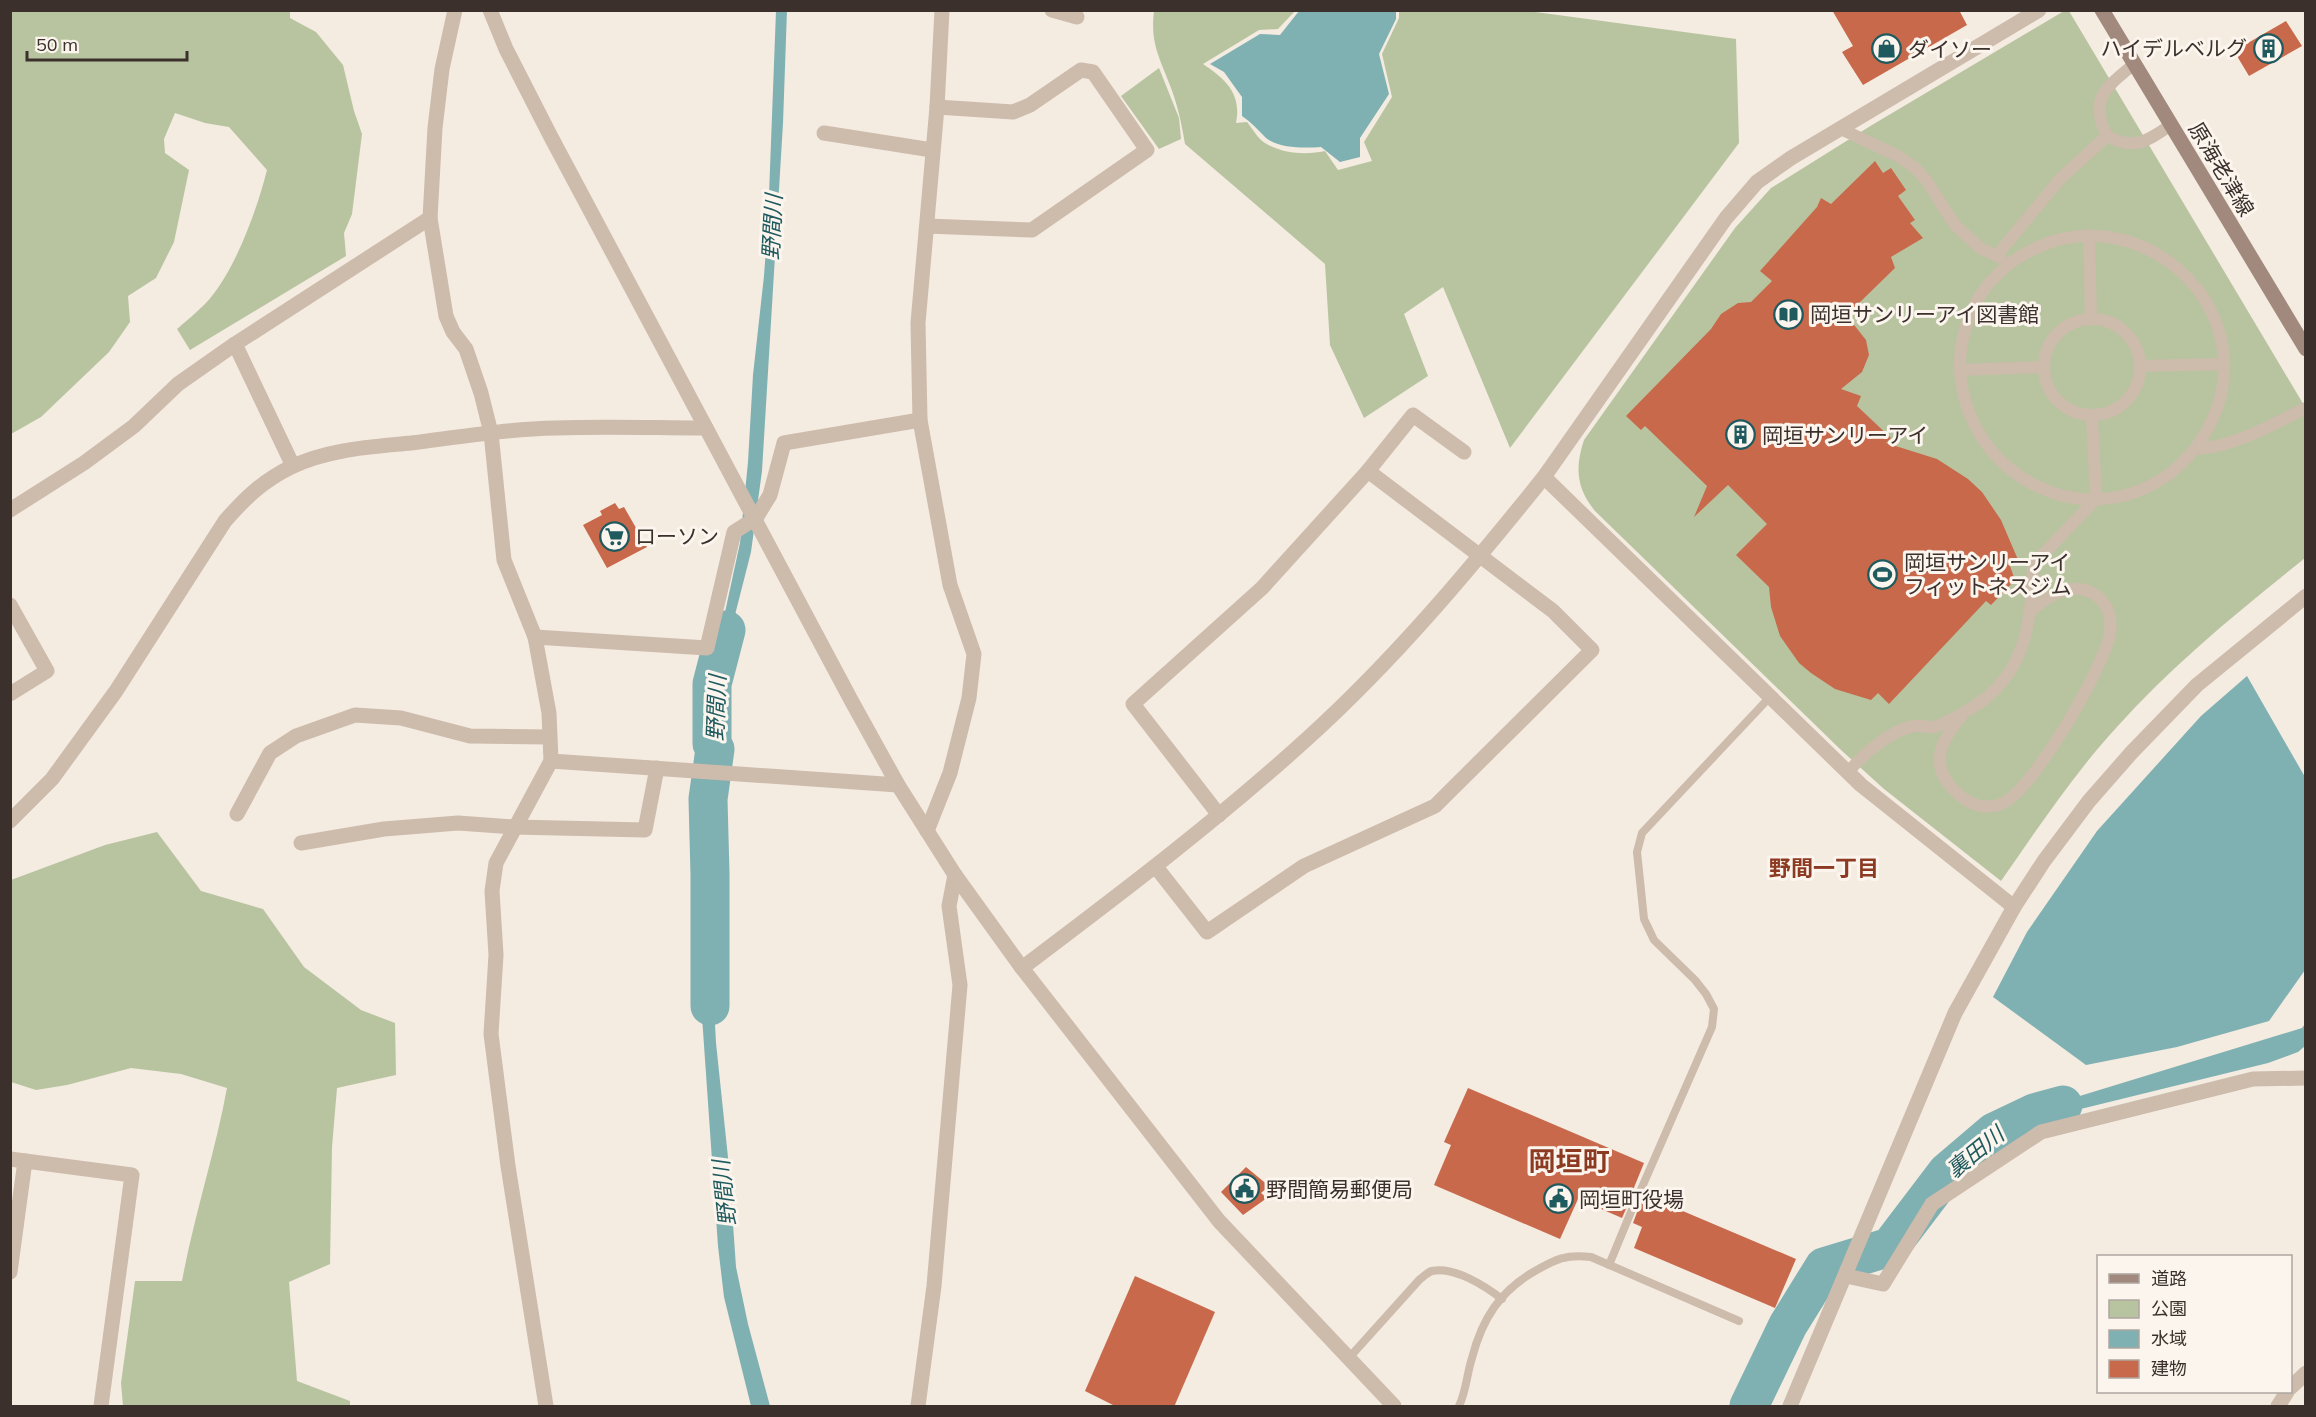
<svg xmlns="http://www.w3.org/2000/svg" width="2316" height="1417" viewBox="0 0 2316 1417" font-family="Mulish,'Noto Sans JP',sans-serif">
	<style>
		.green { fill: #b8c4a0 }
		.water { fill: #7fb0b2 }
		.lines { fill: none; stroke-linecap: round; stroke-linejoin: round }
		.river { stroke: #7fb0b2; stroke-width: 39 }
		.building { fill: #c8694b }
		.service { stroke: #cdbbac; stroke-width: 8 }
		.pedestrian { stroke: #cdbbac; stroke-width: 12 }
		.minor { stroke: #cdbbac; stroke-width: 15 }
		.tertiary { stroke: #cdbbac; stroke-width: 15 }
		.secondary { stroke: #a18a7d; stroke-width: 15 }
		.labels { text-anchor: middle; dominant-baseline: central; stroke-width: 6; stroke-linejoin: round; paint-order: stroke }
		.poi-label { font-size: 21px; fill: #3b302b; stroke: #fbf5ee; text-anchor: start }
		.street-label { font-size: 21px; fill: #3b302b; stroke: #fbf5ee }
		.water-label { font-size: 22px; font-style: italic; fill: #1f5a5e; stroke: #fbf5ee }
		.neighbourhood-label { font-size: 22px; font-weight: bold; fill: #8c3b22; stroke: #fbf5ee }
		.district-label { font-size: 27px; font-weight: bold; fill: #8c3b22; stroke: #fbf5ee }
	</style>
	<rect width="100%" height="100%" fill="#f4ebe1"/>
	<g class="green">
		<path d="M11 10 290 11V18L316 32 343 65 354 111 362 134 352 214 344 233 346 256 190 350 177 329C186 321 196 313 205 304 234 274 257 210 267 170L229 127 205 123 175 113 164 139 165 153 189 170 174 242 156 278 128 296 130 322 109 352 41 417 11 434Z"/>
		<path d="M1154 11H1295L1278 29 1259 30 1203 64C1225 79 1242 93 1236 123L1247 122C1252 128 1258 139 1265 143 1283 154 1306 155 1325 151L1338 170 1372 161 1364 142 1392 97 1382 54 1399 18V11H1528L1736 39 1739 143 1510 448 1443 287 1404 314 1428 376 1364 418 1330 345 1325 264 1185 144C1182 125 1178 107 1171 88 1160 58 1150 44 1154 11Z"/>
		<path d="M2064 11H2069L2305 407V558C2239 611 2173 664 2116 728 2073 775 2038 828 2001 881L1884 789 1841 750 1595 511C1576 488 1575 467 1584 440L1735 228 1771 188 1872 125Z"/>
		<polygon points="1159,68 1179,118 1181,139 1159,149 1121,96"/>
		<path d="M157 832 201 891 263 909 304 967 361 1010 395 1023 396 1075 337 1088 332 1147 330 1264 289 1282 297 1381 350 1401V1406H123L121 1383 135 1281H182C194 1216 215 1153 227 1088L181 1074 131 1068 67 1085 36 1090 11 1082V880L105 845Z"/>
	</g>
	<g class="water">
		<polygon points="787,10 783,123 762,471 751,552 723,662 718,705 716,787 707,854 706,929 712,969 716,1043 729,1167 736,1267 748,1324 770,1406 751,1406 724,1297 718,1246 695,916 709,709 719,640 740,543 748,462 753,375 764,276 768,221 776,11"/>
		<path d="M1299 11H1396V19L1379 54 1389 94 1360 138V157L1340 162 1321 147C1306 148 1279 149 1266 138 1258 130 1251 122 1242 116V97L1224 72 1210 64 1260 34 1280 35Z"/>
		<polygon points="2247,676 2305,777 2305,970 2269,1021 2177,1047 2086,1065 1993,997 2027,932 2097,831 2201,716"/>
		<polygon points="2305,1024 2305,1046 2298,1052 2268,1063 2044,1118 1973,1161 1946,1180 1926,1202 1894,1250 1877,1260 1845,1270 1822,1282 1794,1332 1775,1360 1756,1406 1743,1406 1803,1286 1815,1272 1868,1255 1886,1242 1928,1178 1955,1157 1993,1138 2034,1110 2302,1028"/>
	</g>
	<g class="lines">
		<g class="river">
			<polyline points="710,1006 710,874 708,799 715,749 712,744 712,684 726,630"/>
			<polyline points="1749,1406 1788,1325 1824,1267 1890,1247 1947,1172 1994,1132 2034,1113 2063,1105"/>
		</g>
	</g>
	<g class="building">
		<polygon points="1832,10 1959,10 1967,25 1863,85 1842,52 1853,46"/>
		<polygon points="2286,21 2302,46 2249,76 2234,51"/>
		<polygon points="1875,161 1883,173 1891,168 1906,190 1898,196 1915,220 1910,223 1923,238 1891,257 1895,268 1856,306 1859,310 1847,316 1866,340 1869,355 1862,372 1841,389 1861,396 1857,406 1891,438 1886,443 1937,459 1968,479 1982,492 2001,520 2019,562 2010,566 2015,580 1991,605 1986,601 1889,704 1878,693 1871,700 1835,689 1811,673 1799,663 1780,636 1771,607 1769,587 1736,555 1767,524 1728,485 1694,517 1707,486 1645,426 1641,430 1626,416 1711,329 1721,314 1738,303 1751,302 1772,281 1760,271 1817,207 1821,198 1831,204"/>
		<polygon points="615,503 619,509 624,507 647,547 607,568 583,525 602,515 600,511"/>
		<polygon points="1468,1088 1644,1163 1633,1190 1633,1195 1636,1200 1642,1199 1645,1195 1796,1259 1775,1308 1634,1248 1642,1227 1633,1223 1639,1207 1635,1201 1629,1202 1622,1218 1578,1199 1560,1239 1434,1185 1451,1145 1444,1142"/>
		<polygon points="1246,1167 1269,1186 1261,1193 1267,1198 1243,1215 1221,1192"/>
		<polygon points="1135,1276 1215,1312 1174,1407 1117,1407 1085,1391"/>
	</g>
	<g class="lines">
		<g class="service">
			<polyline points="1639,1194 1712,1027 1714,1009 1706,994 1695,980 1654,940 1644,919 1637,852 1642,833 1769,698"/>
			<polyline points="1609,1265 1633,1207"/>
			<path d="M1348 1359 1420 1279C1423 1277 1428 1272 1432 1271 1454 1266 1485 1286 1502 1299"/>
			<path d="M1459 1406C1466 1392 1467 1373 1472 1358 1482 1319 1500 1291 1535 1271 1556 1259 1566 1254 1591 1257L1739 1321"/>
		</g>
		<g class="pedestrian">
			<polyline points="1841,129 1898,156 1915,168 1926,180 1955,225 1980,248 2001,258"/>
			<path d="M2107 136C2088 98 2107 87 2134 64"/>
			<polyline points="2089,235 2091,319"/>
			<path d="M1997 255 2060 179 2107 136C2135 151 2147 141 2171 125"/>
			<circle cx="2092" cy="367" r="48"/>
			<polyline points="2141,366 2224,364"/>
			<polyline points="1959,370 2043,367"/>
			<path d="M2195 449C2213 424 2225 397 2224 365 2223 272 2120 208 2036 248 2014 258 1995 274 1981 294 1965 319 1957 351 1961 380 1973 475 2078 532 2162 479 2175 471 2185 460 2195 449 2235 447 2271 425 2306 408"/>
			<path d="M1961 717C1940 742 1928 765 1956 792 1970 806 1988 811 2005 802 2035 786 2105 666 2110 633 2114 606 2095 584 2067 590 2053 593 2043 602 2031 610"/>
			<path d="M1848 772C1863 755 1891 729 1915 726 1921 725 1928 728 1933 727 1944 725 1954 718 1963 713 2023 682 2032 628 2033 565L2096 499 2092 416"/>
		</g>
		<g class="minor">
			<polyline points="455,10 442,69 435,128 430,218 446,316 453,332 466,349 481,393 491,433 504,560 535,637 549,713 551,761 496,863 492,891 496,955 491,1034 508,1166 546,1406"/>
			<polyline points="1052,10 1077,17"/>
			<polyline points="824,133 932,150"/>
			<polyline points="927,226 1032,230 1147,150 1093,72 1081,70 1030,105 1013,112 937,107"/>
			<polyline points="235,344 293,466"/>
			<polyline points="10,510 84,463 134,426 178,384 235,344 430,218"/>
			<polyline points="10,605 47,671 10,694"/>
			<polyline points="535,637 707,648 734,532 756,518 770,495 784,443 920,420"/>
			<polyline points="551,761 898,785"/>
			<polyline points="237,814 270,753 296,736 355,715 401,718 470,736 549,737"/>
			<polyline points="1219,815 1133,704 1262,588 1368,471 1413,415 1464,452"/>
			<polyline points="927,831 950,773 969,698 974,654 950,585 920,420 918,323 937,107 942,10"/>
			<polyline points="301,843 384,829 458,823 514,827 645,830 657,768"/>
			<polyline points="1156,867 1207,932 1304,866 1435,806 1592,650 1553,611 1368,471"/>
			<polyline points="10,1159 132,1175 101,1406"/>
			<polyline points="10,1272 25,1161"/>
			<polyline points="1846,1276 1883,1284 1932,1204 2041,1132 2253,1079 2306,1078"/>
			<polyline points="2290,1388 2306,1373"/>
			<polyline points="918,1406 934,1286 960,985 949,906 955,875"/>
			<polyline points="2278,1406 2287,1392"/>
		</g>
		<g class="tertiary">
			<polyline points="490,10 506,49 551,137 851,700 898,785 955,875 1022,968 1219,1221 1394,1406"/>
			<path d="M10 821 52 779 116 691 225 521C246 497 263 481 291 467 328 449 371 447 411 443 459 437 507 429 556 428 606 426 656 428 706 428"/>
			<polyline points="2014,907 1861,785 1544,477 1726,218 1757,182 1791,158 2039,10"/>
			<path d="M1022 968C1120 894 1218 820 1309 737 1396 658 1471 568 1544 477"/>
			<polyline points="1790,1406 1955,1013 2014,907 2044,861 2089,801 2132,752 2197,685 2306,596"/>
		</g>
		<polyline class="secondary" points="2102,10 2306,349"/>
	</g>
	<defs>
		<symbol id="building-ring" viewBox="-11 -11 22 22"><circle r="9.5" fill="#fbf5ee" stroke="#1f5a5e" stroke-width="1.5"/><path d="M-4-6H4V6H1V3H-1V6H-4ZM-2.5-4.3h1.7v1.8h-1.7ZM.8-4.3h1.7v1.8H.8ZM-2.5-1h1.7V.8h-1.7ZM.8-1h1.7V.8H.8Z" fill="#1f5a5e"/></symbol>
		<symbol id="shop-ring" viewBox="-11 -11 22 22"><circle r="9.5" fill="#fbf5ee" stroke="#1f5a5e" stroke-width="1.5"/><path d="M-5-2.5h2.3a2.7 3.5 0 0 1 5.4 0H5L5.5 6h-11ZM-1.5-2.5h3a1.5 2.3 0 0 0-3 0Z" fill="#1f5a5e"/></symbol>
		<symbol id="library-ring" viewBox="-11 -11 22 22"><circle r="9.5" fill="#fbf5ee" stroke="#1f5a5e" stroke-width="1.5"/><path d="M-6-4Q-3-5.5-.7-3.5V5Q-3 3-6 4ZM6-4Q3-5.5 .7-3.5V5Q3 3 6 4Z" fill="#1f5a5e"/></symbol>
		<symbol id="supermarket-ring" viewBox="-11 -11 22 22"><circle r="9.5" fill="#fbf5ee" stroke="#1f5a5e" stroke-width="1.5"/><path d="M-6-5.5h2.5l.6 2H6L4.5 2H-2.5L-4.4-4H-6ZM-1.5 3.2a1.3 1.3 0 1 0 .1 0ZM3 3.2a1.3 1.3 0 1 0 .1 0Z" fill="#1f5a5e"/></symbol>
		<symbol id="stadium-ring" viewBox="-11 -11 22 22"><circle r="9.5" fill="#fbf5ee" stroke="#1f5a5e" stroke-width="1.5"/><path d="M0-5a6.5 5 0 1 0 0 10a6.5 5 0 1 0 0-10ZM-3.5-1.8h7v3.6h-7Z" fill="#1f5a5e"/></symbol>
		<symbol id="civic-ring" viewBox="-11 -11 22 22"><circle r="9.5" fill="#fbf5ee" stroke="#1f5a5e" stroke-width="1.5"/><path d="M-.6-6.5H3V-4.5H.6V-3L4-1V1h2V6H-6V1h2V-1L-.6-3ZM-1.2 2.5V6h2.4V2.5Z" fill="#1f5a5e"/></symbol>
	</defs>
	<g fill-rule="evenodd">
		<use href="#building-ring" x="2252" y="32" width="33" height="33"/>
		<use href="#shop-ring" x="1870" y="32" width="33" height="33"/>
		<use href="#library-ring" x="1772" y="298" width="33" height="33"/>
		<use href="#building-ring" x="1724" y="418" width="33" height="33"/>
		<use href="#supermarket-ring" x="598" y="520" width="33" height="33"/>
		<use href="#stadium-ring" x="1866" y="558" width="33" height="33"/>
		<use href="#civic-ring" x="1228" y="1172" width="33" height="33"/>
		<use href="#civic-ring" x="1542" y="1182" width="33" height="33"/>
	</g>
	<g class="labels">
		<g class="poi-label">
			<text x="2247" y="48" text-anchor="end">ハイデルベルグ</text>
			<text x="1908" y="49">ダイソー</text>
			<text x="1810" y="314">岡垣サンリーアイ図書館</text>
			<text x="1762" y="435">岡垣サンリーアイ</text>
			<text x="635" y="536">ローソン</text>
			<text x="1904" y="562">岡垣サンリーアイ<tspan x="1904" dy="24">フィットネスジム</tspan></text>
			<text x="1266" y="1189">野間簡易郵便局</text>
			<text x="1579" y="1199">岡垣町役場</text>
		</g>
		<g class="street-label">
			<text transform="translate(2222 169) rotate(59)">原海老津線</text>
		</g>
		<g class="water-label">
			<text transform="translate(772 227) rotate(-87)">野間川</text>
			<text transform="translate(716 708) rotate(-88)">野間川</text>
			<text transform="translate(1975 1152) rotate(-39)">裏田川</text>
			<text transform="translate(724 1193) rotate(-96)">野間川</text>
		</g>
		<g class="neighbourhood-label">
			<text x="1824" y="868">野間一丁目</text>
		</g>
		<g class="district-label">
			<text x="1569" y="1161">岡垣町</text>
		</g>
	</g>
	<rect width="2316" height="1417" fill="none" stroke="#3b302b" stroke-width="24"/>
	<rect x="2097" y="1255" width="195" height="138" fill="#fbf5ee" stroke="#aea6a0" stroke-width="1.5"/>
	<rect x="2109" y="1274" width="30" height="9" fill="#a18a7d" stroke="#aea6a0" stroke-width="1.5"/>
	<text x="2151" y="1285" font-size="18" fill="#3b302b">道路</text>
	<rect x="2109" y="1300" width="30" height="18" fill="#b8c4a0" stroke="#aea6a0" stroke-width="1.5"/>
	<text x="2151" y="1315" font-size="18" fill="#3b302b">公園</text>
	<rect x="2109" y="1330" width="30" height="18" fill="#7fb0b2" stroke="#aea6a0" stroke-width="1.5"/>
	<text x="2151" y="1345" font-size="18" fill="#3b302b">水域</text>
	<rect x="2109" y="1360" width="30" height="18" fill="#c8694b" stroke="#aea6a0" stroke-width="1.5"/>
	<text x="2151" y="1375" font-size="18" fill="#3b302b">建物</text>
	<path d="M27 51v9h160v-9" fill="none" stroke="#3b302b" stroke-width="3"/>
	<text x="36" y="51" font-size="18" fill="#3b302b" stroke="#fbf5ee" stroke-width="4.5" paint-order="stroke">50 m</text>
</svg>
